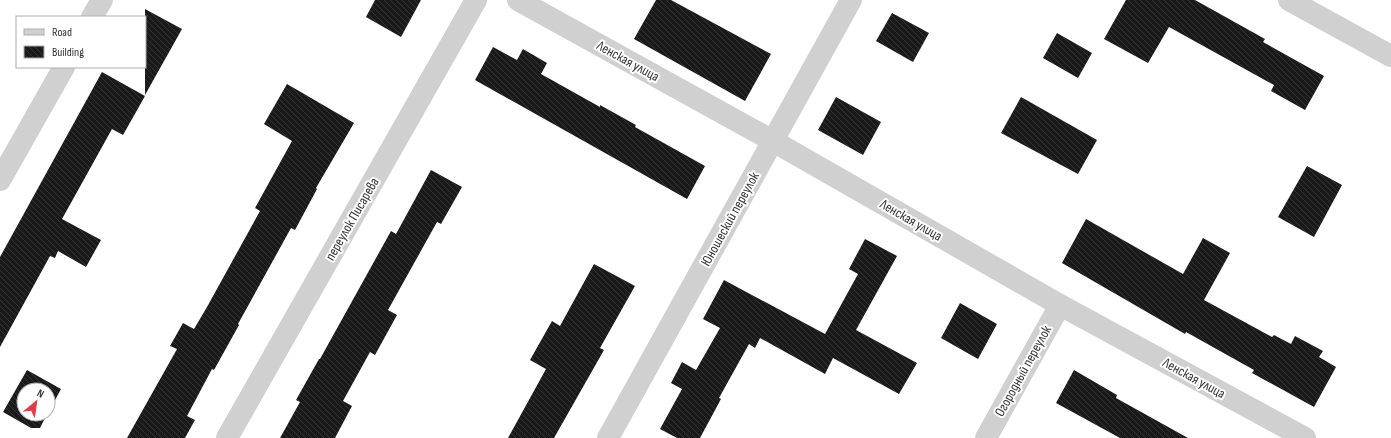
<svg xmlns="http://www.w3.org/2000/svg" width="1391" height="438" viewBox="0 0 1391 438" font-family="'Sofia Sans Condensed',sans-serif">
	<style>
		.building { fill: url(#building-back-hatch) }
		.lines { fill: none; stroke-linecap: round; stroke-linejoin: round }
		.minor { stroke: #d0d0d0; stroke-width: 22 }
		.tertiary { stroke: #d0d0d0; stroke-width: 22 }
		.labels { text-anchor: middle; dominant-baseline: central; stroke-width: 4; stroke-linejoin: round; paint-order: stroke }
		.street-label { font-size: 14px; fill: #333; stroke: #fff }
	</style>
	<defs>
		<pattern id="building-back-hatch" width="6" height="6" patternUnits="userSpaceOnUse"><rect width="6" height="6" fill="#1a1a1a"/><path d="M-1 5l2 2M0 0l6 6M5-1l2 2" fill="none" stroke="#333"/></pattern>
	</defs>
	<rect width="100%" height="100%" fill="#fff"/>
	<g class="building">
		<polygon points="375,0 421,0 401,37 366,17"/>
		<polygon points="656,0 671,0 771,54 745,101 634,39"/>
		<polygon points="1126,0 1195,0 1265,39 1263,42 1324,76 1305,110 1271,91 1274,85 1169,27 1148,63 1104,39"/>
		<polygon points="145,9 182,29 145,95"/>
		<polygon points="892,13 929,33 913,62 876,41"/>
		<polygon points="1057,33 1092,53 1078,78 1043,58"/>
		<polygon points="493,47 517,60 523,49 547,63 541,74 600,107 600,105 636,125 635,127 705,166 687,199 475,80"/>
		<polygon points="102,72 145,96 123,135 112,129 62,219 101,240 86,267 58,251 55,258 50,256 0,347 0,257"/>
		<polygon points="287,84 354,123 316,188 317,189 295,230 291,228 238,324 239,325 214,370 212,369 187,416 195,420 185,438 127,438 177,349 170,346 183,323 194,329 207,307 260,211 255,208 292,141 264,124"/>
		<polygon points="836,97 881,122 863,155 818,130"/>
		<polygon points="1021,97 1097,140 1078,174 1001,133"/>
		<polygon points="1307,166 1342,185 1314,237 1278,217"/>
		<polygon points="431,170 462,187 441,224 437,222 388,310 397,315 375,355 370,352 343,401 352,406 335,438 280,438 300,402 296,400 319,359 320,359 391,231 396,234"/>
		<polygon points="1086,219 1183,274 1203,238 1230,253 1204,300 1272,337 1274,335 1291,344 1295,336 1323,351 1319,357 1336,367 1314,407 1252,373 1254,370 1186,332 1185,334 1062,263"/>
		<polygon points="865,239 897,256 856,330 917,363 899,394 833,358 825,374 760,338 755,348 749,344 719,398 721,399 700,438 677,438 660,429 682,389 671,383 682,362 696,370 720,328 703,319 724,280 825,334 858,274 849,269"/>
		<polygon points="594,264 635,286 600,348 604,350 554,438 508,438 546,369 530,360 552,321 560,326"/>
		<polygon points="960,303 997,324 978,359 941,338"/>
		<polygon points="27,370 61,389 48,413 48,390 24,390 24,414 47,414 40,428 31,428 3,412"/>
		<polygon points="1074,370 1117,395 1116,398 1188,438 1120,438 1056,403"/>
	</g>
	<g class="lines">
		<g class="minor">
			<polyline points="1289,0 1391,56"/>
			<polyline points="92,17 102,0"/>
			<polyline points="0,180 64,67"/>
			<polyline points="227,438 476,0"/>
			<polyline points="608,438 851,0"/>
			<polyline points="986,438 1060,305"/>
		</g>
		<polyline class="tertiary" points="518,0 773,141 1060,305 1305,438"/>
	</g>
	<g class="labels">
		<g class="street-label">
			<text transform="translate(628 61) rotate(29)">Ленская улица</text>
			<text transform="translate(352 219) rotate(-60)">переулок Писарева</text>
			<text transform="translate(730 219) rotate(-61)">Юношеский переулок</text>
			<text transform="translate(911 220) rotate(30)">Ленская улица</text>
			<text transform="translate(1023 371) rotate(-61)">Огородный переулок</text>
			<text transform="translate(1194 378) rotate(29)">Ленская улица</text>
		</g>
	</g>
	<rect x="16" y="16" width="130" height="52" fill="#ffffff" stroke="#adadad"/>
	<rect x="24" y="29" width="20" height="6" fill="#d0d0d0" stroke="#adadad"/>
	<text x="52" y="36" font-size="12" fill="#333333">Road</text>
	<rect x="24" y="46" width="20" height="12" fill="url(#building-back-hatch)" stroke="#adadad"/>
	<text x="52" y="56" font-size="12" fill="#333333">Building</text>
	<g transform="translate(36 402) rotate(29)"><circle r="19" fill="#ffffff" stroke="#adadad"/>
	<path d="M0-3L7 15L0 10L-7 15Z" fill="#e63946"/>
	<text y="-6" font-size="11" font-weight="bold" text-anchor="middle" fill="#333333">N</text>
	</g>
</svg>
